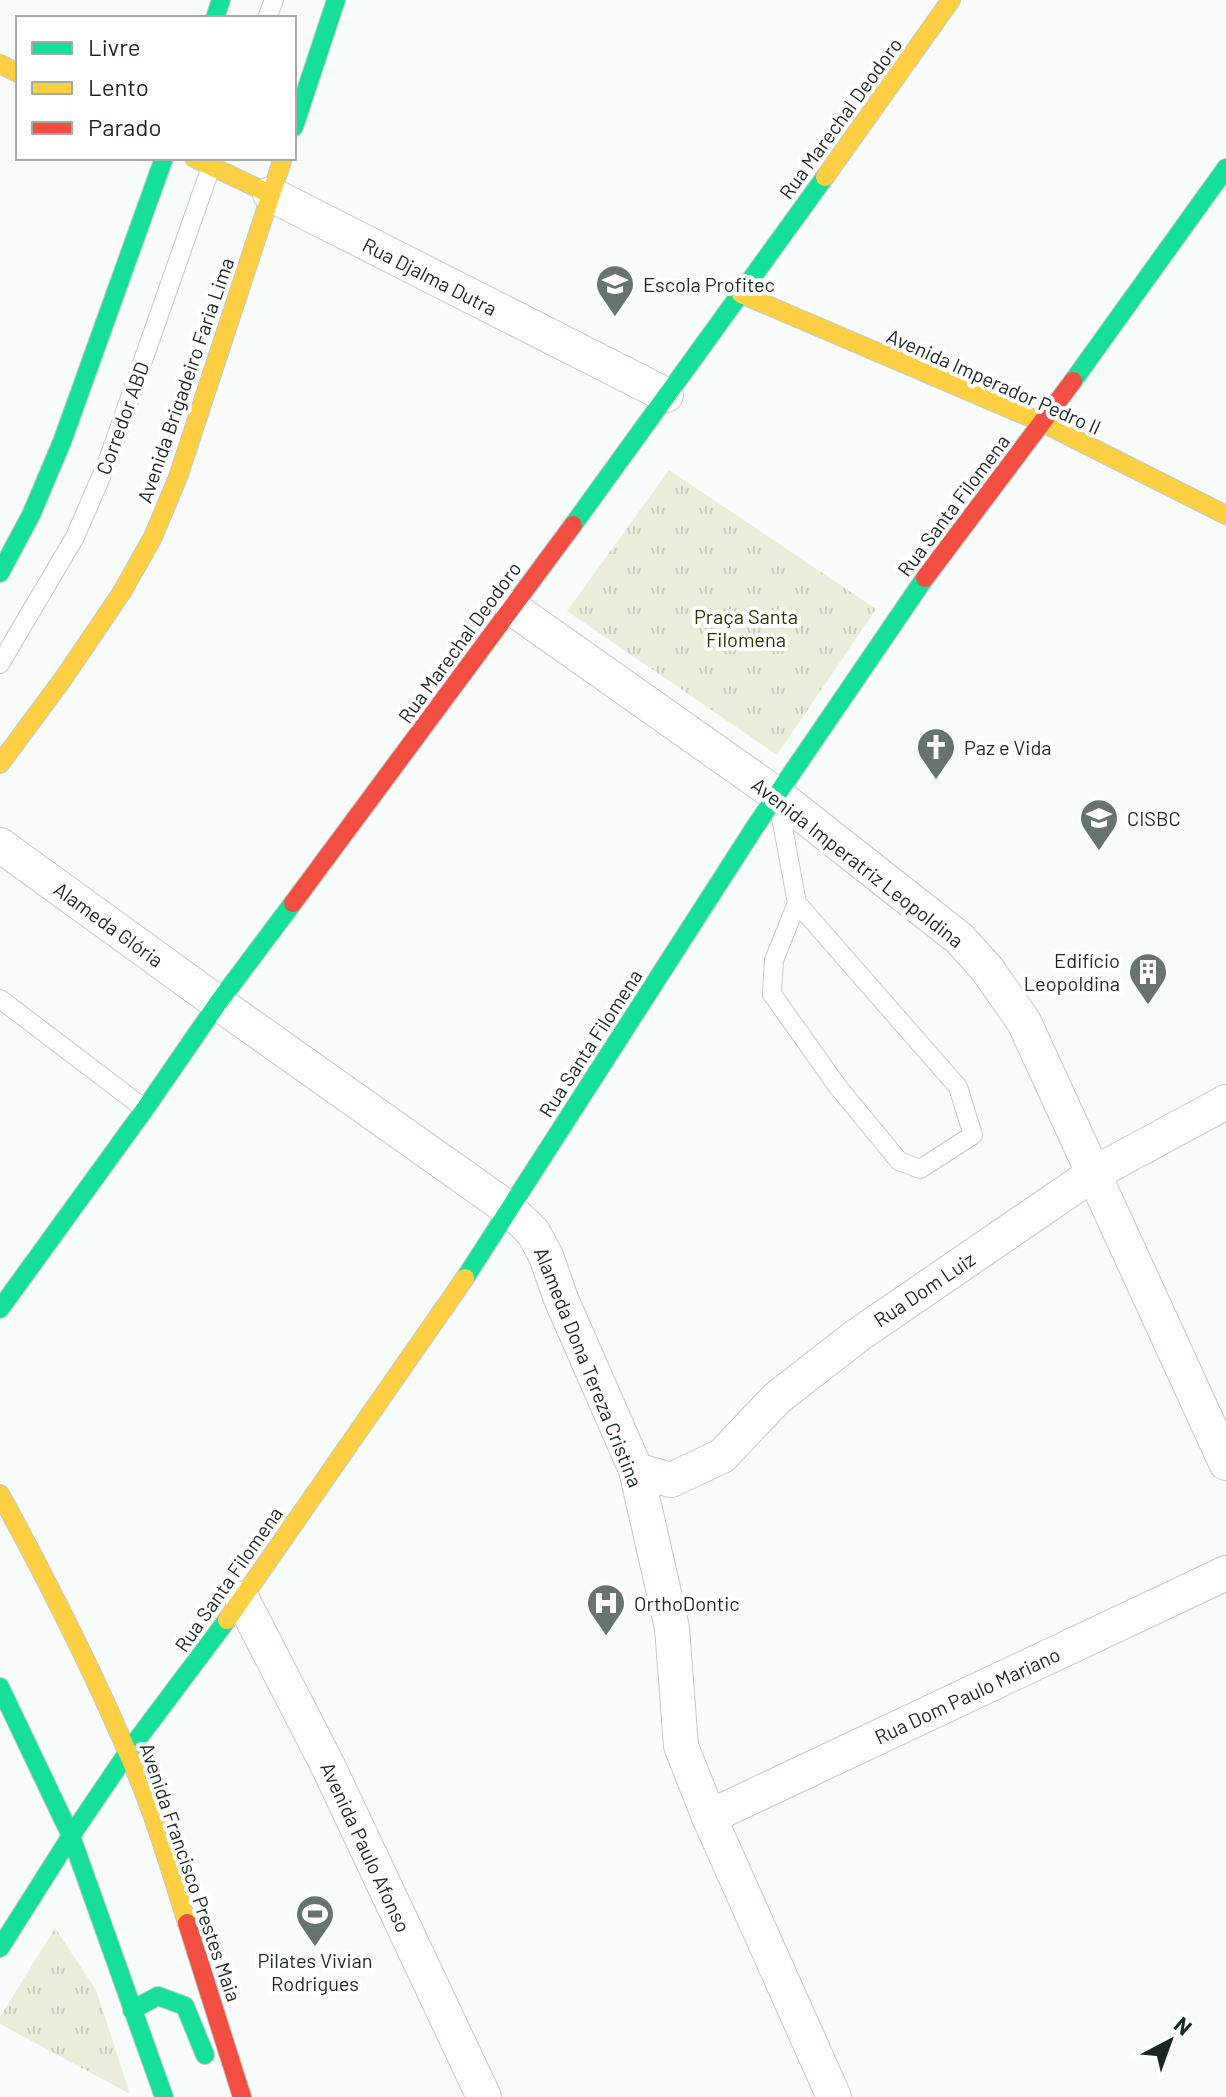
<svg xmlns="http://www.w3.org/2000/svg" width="1226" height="2097" viewBox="0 0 1226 2097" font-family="Barlow,sans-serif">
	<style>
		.park { fill: url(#park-tufts) }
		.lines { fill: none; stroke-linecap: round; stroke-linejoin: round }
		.lane-casing { stroke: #c3cbc8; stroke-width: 20 }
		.street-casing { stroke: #c3cbc8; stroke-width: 36 }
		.fast-casing { stroke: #c3cbc8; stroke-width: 20 }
		.slow-casing { stroke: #c3cbc8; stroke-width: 20 }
		.jam-casing { stroke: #c3cbc8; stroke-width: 20 }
		.lane { stroke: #fefffe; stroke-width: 18 }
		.street { stroke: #fefffe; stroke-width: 34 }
		.fast { stroke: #16e098; stroke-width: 18 }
		.slow { stroke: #ffcf43; stroke-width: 18 }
		.jam { stroke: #f24e42; stroke-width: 18 }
		.labels { text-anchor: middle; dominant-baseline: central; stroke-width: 8; stroke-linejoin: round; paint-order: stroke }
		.street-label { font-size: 20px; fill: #1a2824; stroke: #fff }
		.poi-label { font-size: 20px; fill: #1a2824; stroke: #fff; text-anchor: start }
		.park-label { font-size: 20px; fill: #313101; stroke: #fff }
	</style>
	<defs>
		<pattern id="park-tufts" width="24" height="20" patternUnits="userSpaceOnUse" patternTransform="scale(2)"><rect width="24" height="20" fill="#eaedda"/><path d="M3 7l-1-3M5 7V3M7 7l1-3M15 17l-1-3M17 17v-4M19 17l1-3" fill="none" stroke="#c8cbbb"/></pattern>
	</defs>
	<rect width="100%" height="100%" fill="#f8fdfb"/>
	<g class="park">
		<polygon points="669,470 876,609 777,755 567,611"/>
		<polygon points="55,1928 96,1990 130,2094 0,2024 0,2017"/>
	</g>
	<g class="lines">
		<defs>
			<g id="lane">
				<polyline points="267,18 274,0"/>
				<polyline points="0,664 75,537 107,463 212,164"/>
				<polyline points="778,801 797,903 958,1087 973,1135 920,1169 899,1161 838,1087 772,994 774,960 797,903"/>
				<polyline points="0,999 145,1109"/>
			</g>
			<g id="street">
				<polyline points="270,194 666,395"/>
				<polyline points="512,608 777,795 960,939 987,969 1024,1022 1226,1463"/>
				<polyline points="0,845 218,1003 509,1209 533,1232 546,1256 561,1299 636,1470 672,1628 681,1746 709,1817 834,2097"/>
				<polyline points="636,1470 671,1480 722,1456 777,1398 858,1335 1093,1174 1226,1102"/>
				<polyline points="242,1599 328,1766 484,2097"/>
				<polyline points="709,1817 1226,1573"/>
			</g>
			<g id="fast">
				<polyline points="215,18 221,0"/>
				<polyline points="294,127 336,0"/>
				<polyline points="1073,381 1226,168"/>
				<polyline points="573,525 825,177"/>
				<polyline points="0,573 31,515 62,442 164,158"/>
				<polyline points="465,1278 755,827 925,578"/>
				<polyline points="0,1309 145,1109 218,1003 293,903"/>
				<polyline points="0,1687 71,1836 164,2097"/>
				<polyline points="0,1948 71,1836 128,1752 227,1620"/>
				<polyline points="132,2010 158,1996 185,2006 205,2055"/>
			</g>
			<g id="slow">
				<polyline points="0,64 18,73"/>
				<polyline points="194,158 270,194"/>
				<polyline points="825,177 951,0"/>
				<polyline points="741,294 1043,423 1226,515"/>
				<polyline points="0,764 63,679 122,592 153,537 178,477 283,158"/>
				<path d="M0 1494C46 1578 89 1663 127 1751 152 1807 169 1865 187 1923"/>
				<polyline points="227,1620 465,1278"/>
			</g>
			<g id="jam">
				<polyline points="925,578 1073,381"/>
				<polyline points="293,903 573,525"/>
				<polyline points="187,1923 242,2097"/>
			</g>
		</defs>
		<use href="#lane" class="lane-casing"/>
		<use href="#street" class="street-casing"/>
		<use href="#fast" class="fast-casing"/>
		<use href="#slow" class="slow-casing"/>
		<use href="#jam" class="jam-casing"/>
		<use href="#lane" class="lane"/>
		<use href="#street" class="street"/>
		<use href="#fast" class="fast"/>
		<use href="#slow" class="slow"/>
		<use href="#jam" class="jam"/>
	</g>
	<defs>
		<symbol id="university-pin" viewBox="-11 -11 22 30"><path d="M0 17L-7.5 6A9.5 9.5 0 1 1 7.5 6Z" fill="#68736f" stroke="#fff"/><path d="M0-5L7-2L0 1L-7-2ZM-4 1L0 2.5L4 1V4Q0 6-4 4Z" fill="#fff"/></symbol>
		<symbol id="church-pin" viewBox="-11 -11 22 30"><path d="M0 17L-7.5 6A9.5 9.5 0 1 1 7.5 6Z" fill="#68736f" stroke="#fff"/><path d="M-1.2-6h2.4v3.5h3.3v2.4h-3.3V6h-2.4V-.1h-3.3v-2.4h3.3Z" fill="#fff"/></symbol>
		<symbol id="school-pin" viewBox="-11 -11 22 30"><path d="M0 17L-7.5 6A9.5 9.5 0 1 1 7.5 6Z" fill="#68736f" stroke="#fff"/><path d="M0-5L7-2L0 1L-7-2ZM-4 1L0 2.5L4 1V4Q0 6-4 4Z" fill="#fff"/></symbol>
		<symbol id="building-pin" viewBox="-11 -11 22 30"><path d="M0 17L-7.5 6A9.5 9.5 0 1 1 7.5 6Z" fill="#68736f" stroke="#fff"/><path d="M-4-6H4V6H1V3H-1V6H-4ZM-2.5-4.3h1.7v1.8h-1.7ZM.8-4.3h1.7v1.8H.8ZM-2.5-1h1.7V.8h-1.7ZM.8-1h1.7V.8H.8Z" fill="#fff"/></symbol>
		<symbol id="hospital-pin" viewBox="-11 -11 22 30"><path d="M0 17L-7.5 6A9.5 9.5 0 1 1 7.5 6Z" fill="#68736f" stroke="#fff"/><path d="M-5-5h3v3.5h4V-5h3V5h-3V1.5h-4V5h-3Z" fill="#fff"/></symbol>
		<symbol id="stadium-pin" viewBox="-11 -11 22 30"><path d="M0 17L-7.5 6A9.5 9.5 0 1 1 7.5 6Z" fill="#68736f" stroke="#fff"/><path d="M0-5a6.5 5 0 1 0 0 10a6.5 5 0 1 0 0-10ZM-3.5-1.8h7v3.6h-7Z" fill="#fff"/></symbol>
	</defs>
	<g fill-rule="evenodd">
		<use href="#university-pin" x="593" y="262" width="44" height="60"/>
		<use href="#church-pin" x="914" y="725" width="44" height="60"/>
		<use href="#school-pin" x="1077" y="796" width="44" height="60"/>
		<use href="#building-pin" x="1126" y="950" width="44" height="60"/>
		<use href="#hospital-pin" x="584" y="1581" width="44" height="60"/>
		<use href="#stadium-pin" x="293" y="1892" width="44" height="60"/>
	</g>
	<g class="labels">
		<g class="street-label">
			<text transform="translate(840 118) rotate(-54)">Rua Marechal Deodoro</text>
			<text transform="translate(430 276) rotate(27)">Rua Djalma Dutra</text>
			<text transform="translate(185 380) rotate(-71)">Avenida Brigadeiro Faria Lima</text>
			<text transform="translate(994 381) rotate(24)">Avenida Imperador Pedro II</text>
			<text transform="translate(122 418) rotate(-70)">Corredor ABD</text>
			<text transform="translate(953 505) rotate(-53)">Rua Santa Filomena</text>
			<text transform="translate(459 642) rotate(-54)">Rua Marechal Deodoro</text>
			<text transform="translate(858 862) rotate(38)">Avenida Imperatriz Leopoldina</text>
			<text transform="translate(109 924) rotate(36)">Alameda Glória</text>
			<text transform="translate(590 1043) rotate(-57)">Rua Santa Filomena</text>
			<text transform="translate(924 1289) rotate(-34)">Rua Dom Luiz</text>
			<text transform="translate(589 1367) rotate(68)">Alameda Dona Tereza Cristina</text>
			<text transform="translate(228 1579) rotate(-55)">Rua Santa Filomena</text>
			<text transform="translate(967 1695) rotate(-25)">Rua Dom Paulo Mariano</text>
			<text transform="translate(366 1847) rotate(65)">Avenida Paulo Afonso</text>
			<text transform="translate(191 1872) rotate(71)">Avenida Francisco Prestes Maia</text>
		</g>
		<g class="poi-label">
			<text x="643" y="284">Escola Profitec</text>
			<text x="964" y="747">Paz e Vida</text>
			<text x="1127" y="818">CISBC</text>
			<text x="1120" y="960" text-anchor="end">Edifício<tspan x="1120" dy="23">Leopoldina</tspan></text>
			<text x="634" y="1603">OrthoDontic</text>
			<text x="315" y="1960" text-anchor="middle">Pilates Vivian<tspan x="315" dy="23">Rodrigues</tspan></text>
		</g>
		<g class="park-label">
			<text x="746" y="616">Praça Santa<tspan x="746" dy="23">Filomena</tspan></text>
		</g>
	</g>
	<rect x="16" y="16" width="280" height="144" fill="#ffffff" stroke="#a3a9a7" stroke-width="2"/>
	<rect x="32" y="42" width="40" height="12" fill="#16e098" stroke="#a3a9a7" stroke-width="2"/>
	<text x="88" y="56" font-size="24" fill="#1a2824">Livre</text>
	<rect x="32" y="82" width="40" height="12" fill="#ffcf43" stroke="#a3a9a7" stroke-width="2"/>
	<text x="88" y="96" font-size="24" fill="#1a2824">Lento</text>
	<rect x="32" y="122" width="40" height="12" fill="#f24e42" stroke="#a3a9a7" stroke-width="2"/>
	<text x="88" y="136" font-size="24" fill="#1a2824">Parado</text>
	<g transform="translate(1170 2041) rotate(41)" stroke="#ffffff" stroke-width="6" paint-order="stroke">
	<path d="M0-6L14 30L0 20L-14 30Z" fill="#1a2824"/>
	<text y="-12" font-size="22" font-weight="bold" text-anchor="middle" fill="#1a2824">N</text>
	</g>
</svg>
